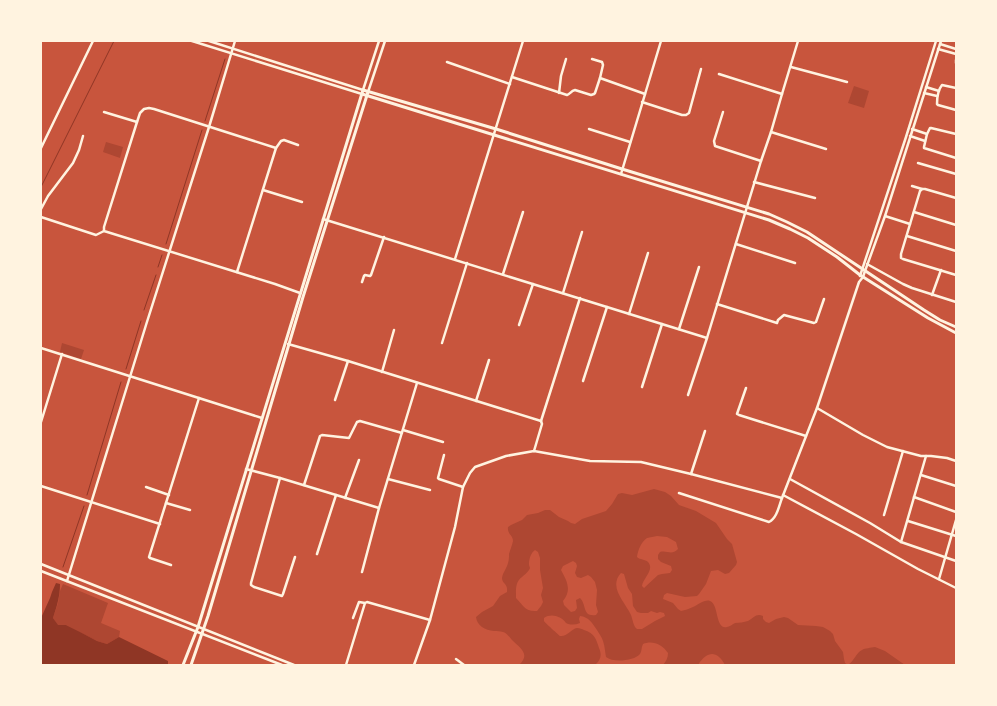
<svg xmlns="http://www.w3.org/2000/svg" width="997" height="706" viewBox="0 0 997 706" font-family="'Archivo Narrow',sans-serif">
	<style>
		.green { fill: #ae4732; fill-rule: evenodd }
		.water { fill: #8f3625 }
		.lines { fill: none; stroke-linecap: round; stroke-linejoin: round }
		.stream { stroke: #8f3625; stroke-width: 1 }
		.minor { stroke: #fff3e0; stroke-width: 2.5 }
		.tertiary { stroke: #fff3e0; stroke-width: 3 }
	</style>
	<rect width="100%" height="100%" fill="#c8553d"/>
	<g class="green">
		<polygon points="854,86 869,91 864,108 848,103"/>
		<polygon points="106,142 123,147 120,158 103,152"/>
		<polygon points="62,343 84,350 81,359 60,352"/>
		<path d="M654 489 665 492 671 496 679 505 696 511 716 523 727 539 732 544 737 562 736 565 729 573 725 574 718 570 711 571 706 584 699 594 697 596 685 597 667 593 664 595 663 599 673 603 678 609 681 611C685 610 689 609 693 607 698 605 705 599 710 601 719 604 715 630 727 627 729 627 733 624 735 623 739 623 744 622 748 621 754 618 756 613 763 616V619L766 622 769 623 776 619 784 617 788 618 798 625 816 626 823 627 830 631 833 634 835 641 843 652 844 659 845 663 848 665H725C717 650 707 651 698 665H663C666 661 668 658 668 653 662 644 652 640 643 644 641 648 642 651 640 654 634 661 613 663 606 657 605 652 605 647 603 641 602 637 599 634 597 630 592 623 589 617 580 616L579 619 580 623C575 625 570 625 566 623 561 616 551 613 544 618V621C545 623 559 635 560 636 567 637 571 629 577 628 580 628 582 629 584 630 594 633 596 638 599 648 602 655 601 660 595 665H519C531 654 520 648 512 640 510 638 507 633 503 632 500 631 497 631 494 631 485 630 477 626 476 617L482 612 493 606 500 596 507 592C508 583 502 584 502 578 503 572 507 568 508 563 509 560 509 557 509 554 510 550 512 546 513 541 513 535 507 534 508 527L511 525 522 520 527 515 538 513 545 510H550L559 517 568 521 571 523 575 524 582 519 606 511 612 504 618 494 622 493 632 495ZM657 536 667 537 676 542 678 549C671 556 668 550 660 552L658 555V559L661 562 671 566 672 570 670 573 662 574 658 575 644 588 642 586C643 578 655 570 648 562 645 559 640 560 637 557 638 550 641 542 647 538 650 537 654 537 657 536ZM535 550 538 552 540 558V570L543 588 541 595 543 602 541 606 537 611C525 612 523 605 516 598 516 590 515 582 522 577 524 575 527 573 529 570 531 567 529 567 529 564 529 558 531 553 535 550ZM573 561 576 563 577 566 575 573 577 577 581 578 588 575 591 577 595 582 597 590 596 605 598 612 596 615C582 617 587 605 580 598L576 600 577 608 575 611 571 612 564 605 563 601C572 590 567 581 561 570L563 566ZM621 573 624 574 628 588 632 594 633 606 637 612 641 613H648L651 611 657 613 660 612 664 613 665 616 655 621 642 629H637C633 626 633 620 631 615 625 602 608 587 621 573Z"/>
		<polygon points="63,584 108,603 101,623 120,631 119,637 107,644 97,641 66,625 58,626 53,618 58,603 60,591"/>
		<path d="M875 647 885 651 905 665H848C854 661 856 653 862 650 865 648 871 648 875 647Z"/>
	</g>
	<path class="water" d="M56 583 60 584C60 596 57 606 53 618L58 625H66L80 632 97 641 107 644 119 637 168 661V665H41V618L50 598 52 592Z"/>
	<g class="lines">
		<g class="stream">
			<polyline points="205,121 225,59"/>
			<polyline points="41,187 114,41"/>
			<polyline points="166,244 202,130"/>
			<polyline points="158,267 162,255"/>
			<polyline points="144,310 156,275"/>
			<polyline points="126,369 141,321"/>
			<polyline points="87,495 121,382"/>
			<polyline points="63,567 84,506"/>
		</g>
		<g class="minor">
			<polyline points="192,41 362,94"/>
			<polyline points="209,41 363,90 379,41"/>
			<polyline points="940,44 956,49"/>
			<polyline points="938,49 956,54"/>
			<polyline points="592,59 602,62 603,65 600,78 645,94"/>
			<polyline points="956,60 956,63"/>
			<polyline points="447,62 510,84"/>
			<polyline points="791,67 847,82"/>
			<polyline points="719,74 782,94"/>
			<path d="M512 77 567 95C570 94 571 91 575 90L591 95 594 94 595 93 600 78"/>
			<polyline points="926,87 939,91"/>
			<path d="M956 88 942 85C938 90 937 97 937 104L938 105 956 110"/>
			<polyline points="368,92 385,41"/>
			<polyline points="559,93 561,76 566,59"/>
			<polyline points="924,93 937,96"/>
			<polyline points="642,102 682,115 686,115 689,113 701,69"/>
			<polyline points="104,112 137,122"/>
			<polyline points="723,112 714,141 715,146 761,161"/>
			<polyline points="589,129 630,142"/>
			<polyline points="912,129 927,134"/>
			<polyline points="771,132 826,149"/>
			<polyline points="956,134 931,128 930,128 927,134 924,147 924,148 956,158"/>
			<polyline points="910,136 925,141"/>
			<polyline points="41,148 93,41"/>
			<polyline points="276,148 154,109 149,108 144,109 140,113 137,122 104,227 104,231 275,284 300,293"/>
			<polyline points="918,163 956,174"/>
			<polyline points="621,174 661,41"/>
			<polyline points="754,182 815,198"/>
			<polyline points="912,186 922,189"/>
			<polyline points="263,190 302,202"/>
			<polyline points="956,198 925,189 922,189 920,191 901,254 901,258 903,259 956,275"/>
			<polyline points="41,209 48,196 73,163 79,150 83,136"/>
			<polyline points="914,212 956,225"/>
			<polyline points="885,216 910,224"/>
			<polyline points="41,217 96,235 104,231"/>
			<polyline points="323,219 707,338 761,161 771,132 782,94 798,41"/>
			<polyline points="907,236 956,251"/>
			<polyline points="736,244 795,263"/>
			<polyline points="455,259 523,41"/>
			<polyline points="867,264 903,284 912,288 956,302"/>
			<polyline points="237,272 276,148 281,141 284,140 298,145"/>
			<polyline points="503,274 523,212"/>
			<polyline points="860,276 906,137 936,41"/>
			<polyline points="362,282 364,276 365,275 370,276 371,275 384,237"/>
			<polyline points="563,293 582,232"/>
			<polyline points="932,295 941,270"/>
			<polyline points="717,304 777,323 778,320 784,315 814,323 816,322 824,299"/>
			<polyline points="629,314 648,253"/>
			<polyline points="519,325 533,284"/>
			<polyline points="679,329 699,267"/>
			<polyline points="442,343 467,263"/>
			<polyline points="288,344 348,361 541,421 580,298"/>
			<polyline points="41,348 262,418"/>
			<polyline points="382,372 394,330"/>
			<polyline points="583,381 607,307"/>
			<polyline points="642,387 662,324"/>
			<polyline points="746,388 738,411 737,414 739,415 806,436"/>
			<polyline points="688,395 707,338"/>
			<polyline points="335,400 348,361"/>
			<polyline points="476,401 489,360"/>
			<polyline points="817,408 863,435 887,447 921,456 931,456 947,458 956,461"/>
			<polyline points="41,422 62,354"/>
			<polyline points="403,430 443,442"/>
			<polyline points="534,451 542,424 541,421"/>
			<polyline points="444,455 438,478 439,479 463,487"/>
			<polyline points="246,469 280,478 379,508"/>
			<polyline points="691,474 705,431"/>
			<polyline points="921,475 956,486"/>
			<polyline points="280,478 251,583 251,585 254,587 282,596 283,594 295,557"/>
			<polyline points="388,479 430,490"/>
			<polyline points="790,479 870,523 901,542 956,561"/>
			<polyline points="304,485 320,436 322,435 349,438 357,422 360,421 402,433"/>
			<polyline points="41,486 160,524"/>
			<polyline points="146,487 169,495"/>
			<path d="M679 493 769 522C777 518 779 506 782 498"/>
			<polyline points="783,495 856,534 918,569 956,588"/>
			<polyline points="914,497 956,512"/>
			<polyline points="345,498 359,460"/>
			<polyline points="166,503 190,510"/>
			<polyline points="884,515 903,451"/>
			<polyline points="908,521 956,536"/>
			<polyline points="901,542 926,456"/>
			<polyline points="317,554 336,495"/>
			<polyline points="41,564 294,665"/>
			<polyline points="171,565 150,558 149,557 199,398"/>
			<polyline points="41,571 282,665"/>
			<polyline points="362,572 379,508 417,383"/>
			<polyline points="939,579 956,520"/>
			<polyline points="67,581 146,325 209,127 235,41"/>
			<polyline points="353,618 359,602 365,603"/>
			<polyline points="456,659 464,665"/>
			<polyline points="346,665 365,603 367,602 430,620"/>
			<polyline points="414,665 430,620 455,527 463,487 470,473 475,467 506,456 534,451 590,461 641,462 691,474 782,498 817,408 859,282 863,277 865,271 885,216 941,41"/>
		</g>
		<g class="tertiary">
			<polyline points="362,94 769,220 790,229 808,238 837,257 860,275 909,306 928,318 956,333"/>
			<polyline points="183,665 198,627 363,90 496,129 622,169 769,214 787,222 807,232 924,310 940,320 956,327"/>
			<polyline points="191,665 208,616 303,297 368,92"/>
		</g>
	</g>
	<rect width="997" height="706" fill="none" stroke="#fff3e0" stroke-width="84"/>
</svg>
